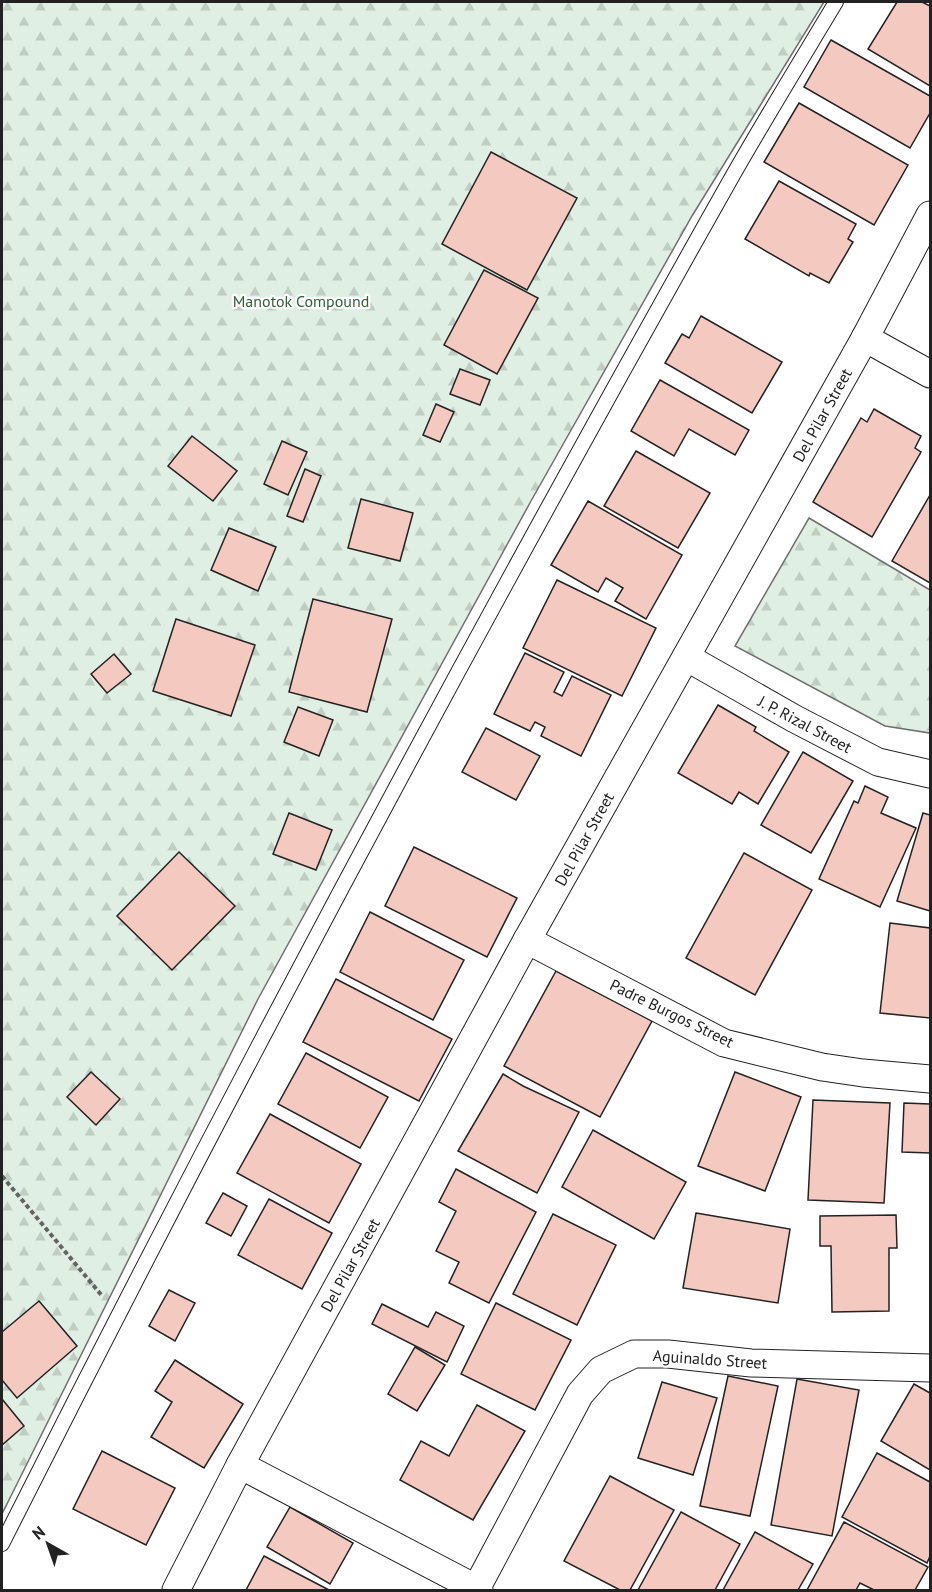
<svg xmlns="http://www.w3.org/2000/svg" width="932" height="1592" viewBox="0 0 932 1592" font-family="'PT Sans',sans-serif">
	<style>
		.forest { fill: url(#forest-firs); stroke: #6f6f6f; stroke-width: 1.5 }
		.building { fill: #f3c9c0; stroke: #222; stroke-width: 1.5 }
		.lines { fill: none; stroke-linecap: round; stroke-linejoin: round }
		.lane-casing { stroke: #222; stroke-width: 16 }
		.street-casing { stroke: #222; stroke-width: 29 }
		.path { stroke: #646464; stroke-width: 4; stroke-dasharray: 4.5 3; stroke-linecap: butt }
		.lane { stroke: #fff; stroke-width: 14 }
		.street { stroke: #fff; stroke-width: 27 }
		.labels { text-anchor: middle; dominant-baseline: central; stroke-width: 4.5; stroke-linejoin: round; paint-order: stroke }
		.park-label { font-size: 16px; fill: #2f5e38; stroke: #fff }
		.street-label { font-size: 16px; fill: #222; stroke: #fff }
	</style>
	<defs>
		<pattern id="forest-firs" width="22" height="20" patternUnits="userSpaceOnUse" patternTransform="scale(1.5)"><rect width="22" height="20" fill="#e0efe3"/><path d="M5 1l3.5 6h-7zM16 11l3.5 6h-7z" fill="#c0cdc2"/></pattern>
	</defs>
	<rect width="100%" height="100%" fill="#fff"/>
	<g class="forest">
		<polygon points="2,2 824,2 692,216 531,501 258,999 2,1514"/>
		<polygon points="809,518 930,590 930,733 885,726 735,646"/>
	</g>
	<g class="building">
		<polygon points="897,2 922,2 930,6 930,86 868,49"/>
		<polygon points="831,40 930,96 930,113 910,148 804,87"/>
		<polygon points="799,103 908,165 874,225 764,162"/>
		<polygon points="491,152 577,198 527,290 442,244"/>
		<polygon points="779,181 856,224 848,239 853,242 829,283 810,273 809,276 745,239"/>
		<polygon points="484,270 538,298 497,374 444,345"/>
		<polygon points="701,316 782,362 752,413 665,363 682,334 689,338"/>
		<polygon points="460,369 490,380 480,405 450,394"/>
		<polygon points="660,380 749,430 735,455 689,429 674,456 631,431"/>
		<polygon points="436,404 454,412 440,442 423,435"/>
		<polygon points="874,409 921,436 915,448 921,452 872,537 813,502 861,418 867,422"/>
		<polygon points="192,436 237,471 213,501 168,466"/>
		<polygon points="282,441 307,452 288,495 264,484"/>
		<polygon points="636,451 710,493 678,548 604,506"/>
		<polygon points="305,469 321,476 303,522 287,516"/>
		<polygon points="930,495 930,583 892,561"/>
		<polygon points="361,499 413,513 400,561 348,548"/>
		<polygon points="588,501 682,555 646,619 615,601 623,588 606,578 598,592 551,565"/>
		<polygon points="229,528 276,547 258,591 211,570"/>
		<polygon points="557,580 656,628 622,696 523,648"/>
		<polygon points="313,599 392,619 367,712 289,692"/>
		<polygon points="176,619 255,645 231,716 153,691"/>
		<polygon points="525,653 564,672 554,692 562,696 572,676 611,695 581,756 541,736 545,727 535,722 530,731 494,714"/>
		<polygon points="114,654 131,674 107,693 91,674"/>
		<polygon points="718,705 756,727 754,731 789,752 758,804 739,792 732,804 678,773"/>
		<polygon points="298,707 333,720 319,756 284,742"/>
		<polygon points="486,728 540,756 516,800 462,772"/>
		<polygon points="803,752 853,781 811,853 761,825"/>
		<polygon points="865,786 888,797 881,813 916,828 880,907 819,879 854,801 858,803"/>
		<polygon points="289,813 332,830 316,870 273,854"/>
		<polygon points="923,813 930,815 930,911 897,901"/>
		<polygon points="414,847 517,898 487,957 385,906"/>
		<polygon points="179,852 235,906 172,970 117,916"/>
		<polygon points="744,853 812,890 755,995 686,958"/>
		<polygon points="370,912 464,960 433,1020 340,972"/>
		<polygon points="890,923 930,928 930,1018 880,1013"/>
		<polygon points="556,971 652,1021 600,1117 504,1066"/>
		<polygon points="336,979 452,1039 419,1101 303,1042"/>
		<polygon points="306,1053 388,1097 360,1148 278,1104"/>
		<polygon points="91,1072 120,1099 96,1125 67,1097"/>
		<polygon points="735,1072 801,1097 765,1191 698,1166"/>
		<polygon points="503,1074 523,1086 579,1112 537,1193 458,1151"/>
		<polygon points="813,1100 890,1103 884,1203 808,1200"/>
		<polygon points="904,1103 930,1104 930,1153 902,1152"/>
		<polygon points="270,1114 361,1164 329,1223 237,1173"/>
		<polygon points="593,1130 686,1182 654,1239 562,1187"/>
		<polygon points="456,1169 536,1212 489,1303 449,1283 459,1262 436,1251 456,1211 439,1202"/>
		<polygon points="223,1193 247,1206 231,1236 206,1223"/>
		<polygon points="269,1199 332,1233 302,1289 238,1255"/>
		<polygon points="696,1213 790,1229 778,1303 683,1288"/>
		<polygon points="553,1214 616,1245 577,1325 513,1294"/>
		<polygon points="896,1215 897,1248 889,1248 889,1311 832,1312 831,1246 820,1246 820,1216"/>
		<polygon points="169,1290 195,1303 175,1341 149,1326"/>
		<polygon points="39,1301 77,1346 17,1398 2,1380 2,1332"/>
		<polygon points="496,1303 571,1340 535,1410 461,1374"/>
		<polygon points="382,1304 428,1327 436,1312 464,1326 447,1362 372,1324"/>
		<polygon points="415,1347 445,1365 417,1411 388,1394"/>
		<polygon points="175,1360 243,1404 204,1468 151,1437 172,1402 155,1391"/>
		<polygon points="728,1376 778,1386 750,1516 700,1506"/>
		<polygon points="797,1379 859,1390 832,1536 771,1525"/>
		<polygon points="662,1382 717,1398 693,1475 638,1458"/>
		<polygon points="914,1384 930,1393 930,1470 881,1441"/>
		<polygon points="2,1399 24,1426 2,1445"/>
		<polygon points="477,1405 525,1431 473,1520 400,1480 421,1441 449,1456"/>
		<polygon points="102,1451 175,1488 146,1545 73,1509"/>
		<polygon points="877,1453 930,1482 930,1556 927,1563 842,1517"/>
		<polygon points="610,1476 674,1510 630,1590 620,1590 564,1561"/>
		<polygon points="290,1507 353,1543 330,1584 267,1547"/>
		<polygon points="681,1512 740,1544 715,1590 638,1590"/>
		<polygon points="844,1522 928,1567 915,1590 874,1590 860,1583 856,1590 807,1590"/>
		<polygon points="755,1532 813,1564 798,1590 723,1590"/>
		<polygon points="264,1556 329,1590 246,1590"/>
	</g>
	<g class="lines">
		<defs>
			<path id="lane" d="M2 1544C233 1085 476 631 728 184 763 122 800 62 836 2"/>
			<g id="street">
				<polyline points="865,338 930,374"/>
				<polyline points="686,657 795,719 878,762 930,774"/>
				<polyline points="527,940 724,1043 822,1067 863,1073 930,1079"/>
				<polyline points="240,1465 479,1590"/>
				<polyline points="476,1589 580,1394 601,1370 634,1354 668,1354 751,1363 930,1368"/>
				<polyline points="176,1590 240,1465 527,940 865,338 930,215"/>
			</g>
		</defs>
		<use href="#lane" class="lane-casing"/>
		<use href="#street" class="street-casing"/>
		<polyline class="path" points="2,1176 103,1297"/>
		<use href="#lane" class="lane"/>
		<use href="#street" class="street"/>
	</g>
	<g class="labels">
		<g class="park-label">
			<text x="301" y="301">Manotok Compound</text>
		</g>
		<g class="street-label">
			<text transform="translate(822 415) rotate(-61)">Del Pilar Street</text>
			<text transform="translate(805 724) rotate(28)">J. P. Rizal Street</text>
			<text transform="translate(584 839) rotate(-61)">Del Pilar Street</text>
			<text transform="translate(672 1013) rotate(26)">Padre Burgos Street</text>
			<text transform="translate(350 1265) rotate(-61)">Del Pilar Street</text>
			<text transform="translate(710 1359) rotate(4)">Aguinaldo Street</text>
		</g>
	</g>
	<rect width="932" height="1592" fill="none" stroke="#222222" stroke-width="6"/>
	<g transform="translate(48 1544) rotate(320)" stroke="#ffffff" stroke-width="4.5" paint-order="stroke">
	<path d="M0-4.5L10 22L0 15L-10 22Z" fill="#222222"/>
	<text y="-9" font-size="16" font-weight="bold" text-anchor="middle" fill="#222222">N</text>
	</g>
</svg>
